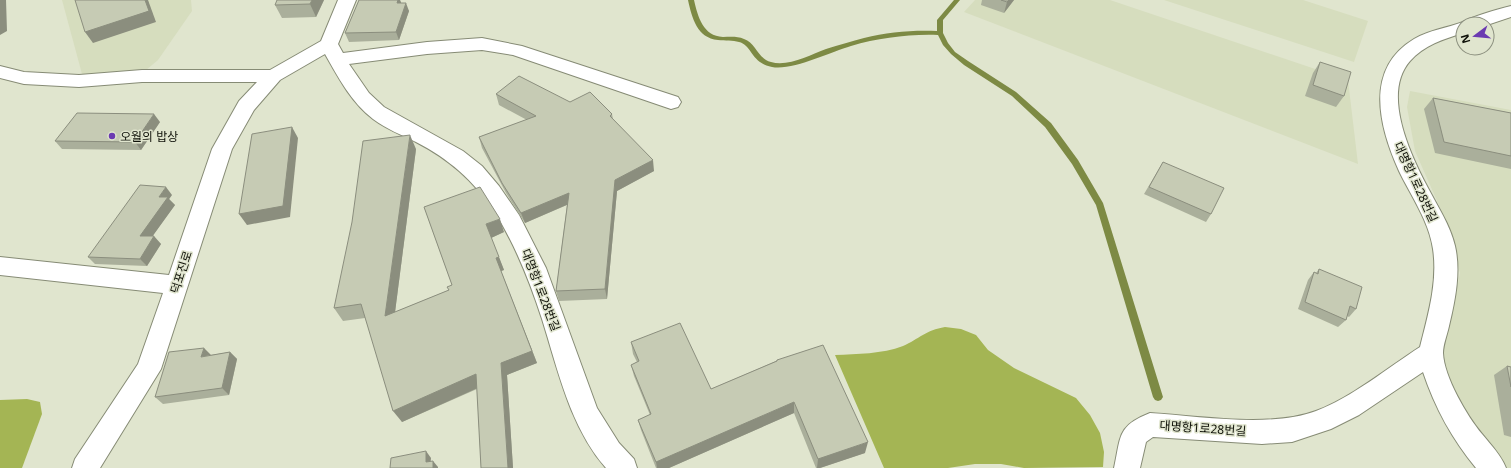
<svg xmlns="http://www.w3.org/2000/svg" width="1511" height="468" viewBox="0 0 1511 468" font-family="'Noto Sans','Noto Sans KR',sans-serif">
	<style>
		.built { fill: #d6ddbe }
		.forest { fill: #a4b554 }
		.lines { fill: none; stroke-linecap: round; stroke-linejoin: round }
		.stream { fill: #7d8a44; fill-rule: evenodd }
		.minor-casing { stroke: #868b75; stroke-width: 2 }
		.minor { fill: #fff; fill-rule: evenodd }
		.wall { fill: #aaaf9b }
		.shaded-wall { fill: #8b8e7e }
		.building { fill: #c6cbb4; stroke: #8b8e7e }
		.poi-dot { fill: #6b3ab1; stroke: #e0e5ce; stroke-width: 1.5 }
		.labels { text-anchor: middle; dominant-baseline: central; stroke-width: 3; stroke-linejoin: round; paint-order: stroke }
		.poi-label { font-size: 12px; fill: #0e1008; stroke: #e0e5ce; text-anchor: start }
		.street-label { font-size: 12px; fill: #0e1008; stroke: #e0e5ce }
	</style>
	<rect width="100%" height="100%" fill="#e0e5ce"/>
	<g class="built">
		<polygon points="62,0 191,0 192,11 158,60 146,70 85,75 82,74"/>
		<polygon points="975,0 1110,0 1348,80 1358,164 964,12"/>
		<polygon points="1164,0 1303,0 1368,21 1354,62"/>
		<polygon points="1410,91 1511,110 1511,468 1498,468 1433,377 1453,309 1460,273 1449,228 1415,151 1407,107"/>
	</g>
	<g class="forest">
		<path d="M945 327 961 329 976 335 988 350 1014 368 1076 398 1090 415 1100 433 1104 452 1103 467 1024 468 1001 464H975L948 468H884L835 355C857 354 882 354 903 346 919 339 926 330 945 327Z"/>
		<polygon points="27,399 40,402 42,414 22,468 0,468 0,400"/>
	</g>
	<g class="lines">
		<path class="stream" d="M688 0H694C698 17 703 36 723 37 730 37 737 36 744 39 756 43 758 59 771 62 788 67 810 55 826 49 839 45 852 41 864 38 888 32 912 30 937 31V20L954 0H960L943 20V33L948 43 955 52 968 61 1016 92 1051 123 1078 160 1103 203 1163 397 1161 400 1158 401 1155 400 1153 397 1096 205 1072 164 1045 127 1012 96 964 65 951 54 943 45 938 35C908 34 879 38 851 46 830 52 792 71 772 67 751 63 752 45 739 42 733 40 725 41 718 40 697 38 692 18 688 0Z"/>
		<defs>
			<g id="minor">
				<path d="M338 0H356L338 44 343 53 427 42 482 38 522 46 678 97 681 102 678 107 671 109 513 55 482 50 427 54 349 64 369 93 384 107 463 151 482 166 499 186 519 215 546 268 597 408 619 443 634 459 637 468H606C570 427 558 370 542 319 530 282 515 244 494 211 473 180 449 159 416 142 402 135 386 129 373 119 351 102 338 77 325 54L280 80 254 110 232 149 161 369 100 468H72L75 459 138 364 163 293 0 275V257L169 275 212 149 239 101 257 82H142L79 87 24 84 0 78V66L24 72 79 75 142 70H270L321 41Z"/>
				<path d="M1511 6V17L1487 25 1463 24V33C1444 39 1424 45 1410 61 1381 94 1411 156 1428 188 1438 207 1450 225 1455 246 1461 272 1455 301 1449 326 1447 335 1443 345 1443 353 1444 377 1467 416 1482 434 1491 445 1501 455 1506 468H1476C1452 439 1435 408 1423 372L1359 415 1331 429 1292 442 1262 444 1153 437 1146 442 1140 468H1114C1121 436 1117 426 1150 413 1199 416 1271 428 1316 411 1351 398 1389 367 1420 347 1428 315 1438 282 1433 249 1429 221 1411 196 1399 171 1379 127 1364 69 1414 39 1429 30 1447 28 1463 22 1477 15 1495 10 1511 6Z"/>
			</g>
		</defs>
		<use href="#minor" class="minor-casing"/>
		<use href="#minor" class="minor"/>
	</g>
	<g class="wall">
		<polygon points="324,0 316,17 282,18 275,5"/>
		<polygon points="359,0 400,0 401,3 409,11 399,40 349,42 345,33"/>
		<polygon points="982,0 1014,0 1004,13 981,5"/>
		<polygon points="1320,62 1344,96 1336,107 1305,96 1313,73"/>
		<polygon points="496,94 570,102 612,114 613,119 654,171 617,191 607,299 559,301 556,291 567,205 525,223 506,193 482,148 479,137 527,120 499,105"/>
		<polygon points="1433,98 1511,113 1511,169 1435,153 1424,109"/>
		<polygon points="160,122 141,150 62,149 55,141"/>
		<polygon points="416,149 395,312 449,290 452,285 424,207 504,232 491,238 504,270 501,271 537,363 507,375 513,468 481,468 477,389 402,422 365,318 343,321 334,308"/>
		<polygon points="1163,162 1211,214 1206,222 1144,194"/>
		<polygon points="172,195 169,199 175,205 152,236 161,244 147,266 95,264 88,257"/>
		<polygon points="1319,269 1356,309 1349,317 1347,316 1346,320 1338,327 1298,309 1308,280 1314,272 1316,273"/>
		<polygon points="631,342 711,389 776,361 777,360 865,453 820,468 816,468 794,413 669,468 656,468 641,430 638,420 650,415 634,376 631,365 637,362 633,354"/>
		<polygon points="230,352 237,359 229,395 163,404 155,397 211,355"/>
		<polygon points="1507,366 1511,367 1511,437 1504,435 1494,375"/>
	</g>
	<g class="shaded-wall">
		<polygon points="0,0 6,0 7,31 0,35"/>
		<polygon points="145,0 148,0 156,22 93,43 85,32"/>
		<polygon points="312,0 324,0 316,17 310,4"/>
		<polygon points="398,0 400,0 402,5 397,3"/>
		<polygon points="1009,0 1014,0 1004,13 1007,2"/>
		<polygon points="406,3 409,11 399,40 396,32"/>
		<polygon points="154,114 160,122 141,150 135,142"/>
		<polygon points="292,127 298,138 290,217 247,225 239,214"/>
		<polygon points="410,135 416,149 393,328 385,316"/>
		<polygon points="653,160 654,171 617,191 607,299 605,289 615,180"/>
		<polygon points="166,187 172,195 169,199 175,205 147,244 140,236 159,197"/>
		<polygon points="569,193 571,203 525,223 521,213"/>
		<polygon points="500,219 504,232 491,238 486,224"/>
		<polygon points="154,236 161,244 147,266 140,259"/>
		<polygon points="499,257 504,270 501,271 537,363 507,375 513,468 508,468 501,363 496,258"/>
		<polygon points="204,348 211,355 201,357"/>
		<polygon points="230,352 237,359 229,395 222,388"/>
		<polygon points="476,374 482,386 402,422 393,411"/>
		<polygon points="794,402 794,413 669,468 657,468 656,462"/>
		<polygon points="868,442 865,453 820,468 817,468 818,459"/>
		<polygon points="426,451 431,458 430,468 426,462"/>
		<polygon points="433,461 438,467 438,468 433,468"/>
	</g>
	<g class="building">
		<polygon points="75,0 145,0 149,11 85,32"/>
		<polygon points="277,0 312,0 310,4 275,5"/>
		<polygon points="359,0 398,0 397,3 406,3 396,32 345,33"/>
		<polygon points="1001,0 1009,0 1007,2"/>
		<polygon points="1320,62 1351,72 1344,96 1313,85"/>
		<polygon points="519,76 570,102 590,92 612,114 610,116 653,160 615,180 605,289 556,291 569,193 521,213 502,183 479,137 536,116 496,94"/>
		<polygon points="1433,98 1511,113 1511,156 1444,142"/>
		<polygon points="77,113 154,114 135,142 55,141"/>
		<polygon points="292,127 283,206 239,214 252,134"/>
		<polygon points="410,135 385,316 449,290 447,287 452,285 424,207 480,187 500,219 486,224 499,257 496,258 532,351 501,363 508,468 481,468 476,374 393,411 361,304 334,308 352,222 363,141"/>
		<polygon points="1163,162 1224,188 1211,214 1149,187"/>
		<polygon points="140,185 166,187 159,197 168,197 140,236 154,236 140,259 88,257"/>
		<polygon points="1319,269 1362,287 1356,309 1350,306 1346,320 1305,302 1314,272 1318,274"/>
		<polygon points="680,323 711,389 777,361 777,360 823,345 868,442 818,459 794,402 656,462 638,420 651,414 631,365 639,361 631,342"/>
		<polygon points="204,348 201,357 230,352 222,388 155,397 169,352"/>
		<polygon points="1507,366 1511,367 1511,387"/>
		<polygon points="426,451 426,462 433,461 433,468 390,468 391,458"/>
	</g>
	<circle class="poi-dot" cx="112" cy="136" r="4"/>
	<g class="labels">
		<g class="poi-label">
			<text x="120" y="136">오월의 밥상</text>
		</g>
		<g class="street-label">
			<text transform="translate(1416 182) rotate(65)">대명항1로28번길</text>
			<text transform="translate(181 272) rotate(-72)">덕포진로</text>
			<text transform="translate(541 290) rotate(69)">대명항1로28번길</text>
			<text transform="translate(1203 428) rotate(4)">대명항1로28번길</text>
		</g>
	</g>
	<g transform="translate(1475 36) rotate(254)"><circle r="19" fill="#e0e5ce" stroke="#8c907f"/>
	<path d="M0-3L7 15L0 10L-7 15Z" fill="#6b3ab1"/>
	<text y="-6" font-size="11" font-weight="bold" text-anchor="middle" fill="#0e1008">N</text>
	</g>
</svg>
